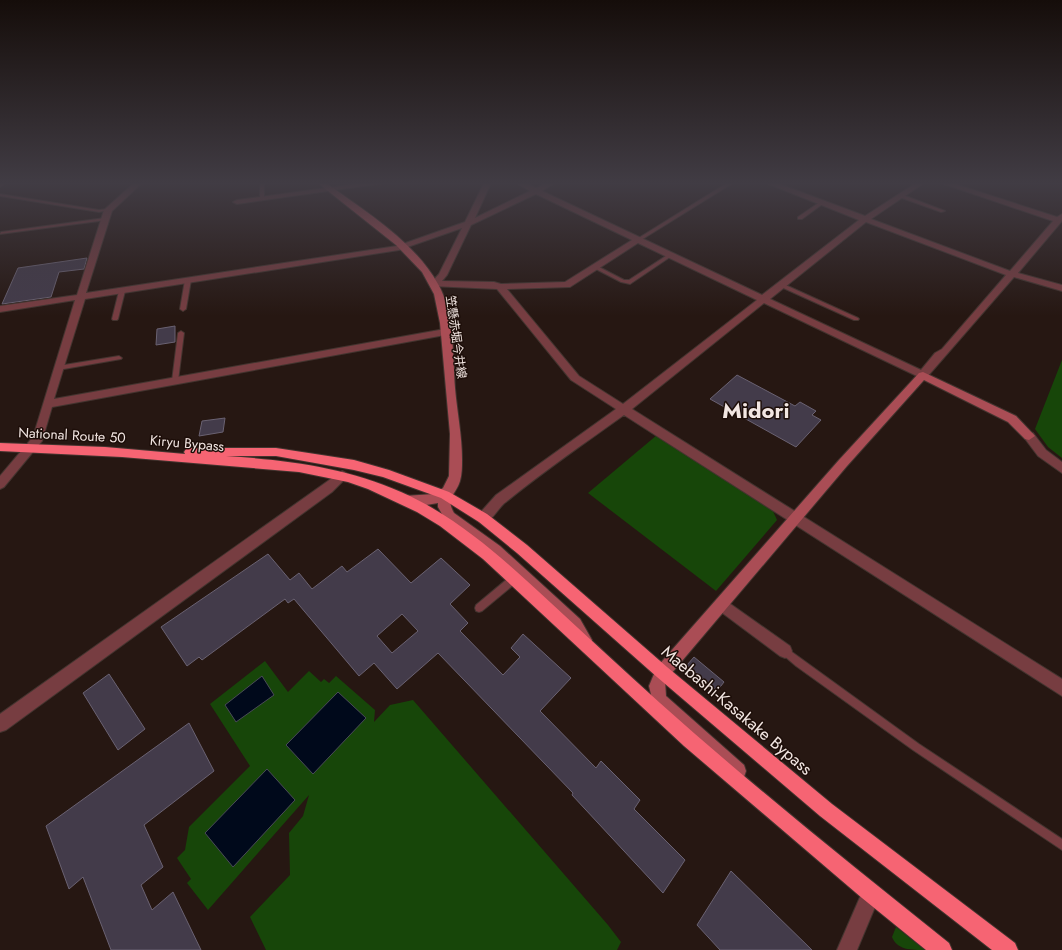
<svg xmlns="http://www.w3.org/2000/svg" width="1062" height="950" viewBox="0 0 1062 950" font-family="Jost,'Noto Sans JP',sans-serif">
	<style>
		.green { fill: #174609 }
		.water { fill: #00091b; stroke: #494b57 }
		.building { fill: #433b4a; stroke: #6a6272; fill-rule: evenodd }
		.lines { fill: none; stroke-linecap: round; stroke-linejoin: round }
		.lane-casing { stroke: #43342f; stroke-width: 2 }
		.street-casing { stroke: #43342f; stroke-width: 2 }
		.secondary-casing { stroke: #43342f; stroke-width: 2 }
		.highway-casing { stroke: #43342f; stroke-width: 2 }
		.lane { fill: #773d41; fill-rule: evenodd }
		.street { fill: #773d41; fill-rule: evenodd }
		.secondary { fill: #aa4d55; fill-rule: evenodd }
		.highway { fill: #f66473; fill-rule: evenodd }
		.labels { text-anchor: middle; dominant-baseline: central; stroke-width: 3; stroke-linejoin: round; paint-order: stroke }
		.far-street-label { font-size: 12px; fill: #f2e6e2; stroke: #1d0e09 }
		.street-label { font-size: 14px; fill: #f2e6e2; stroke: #1d0e09 }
		.near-street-label { font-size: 17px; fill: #f2e6e2; stroke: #1d0e09 }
		.town-label { font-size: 22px; font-weight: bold; fill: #f2e6e2; stroke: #1d0e09 }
	</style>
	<rect width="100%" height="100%" fill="#261712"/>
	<g class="green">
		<polygon points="1062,360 1062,458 1048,447 1035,429"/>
		<polygon points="657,435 773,511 777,520 716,591 588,493"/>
		<polygon points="265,661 288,692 309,671 321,682 324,679 329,683 336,676 375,710 374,722 390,705 413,700 608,925 621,942 617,950 266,950 250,917 290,875 289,833 303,816 309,795 208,910 187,883 191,879 177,858 185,850 189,827 250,766 210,704"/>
		<path d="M896 927 925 950C911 950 897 950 892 937Z"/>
	</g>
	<g class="water">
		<polygon points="262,676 274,695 236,722 225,705"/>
		<polygon points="338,692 366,718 313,774 286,745"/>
		<polygon points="267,769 295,800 233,867 205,833"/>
	</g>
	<g class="building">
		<polygon points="87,258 84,269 59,272 51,297 2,304 18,268"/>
		<polygon points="175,326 175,342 156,345 157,329"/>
		<polygon points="737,375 795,406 800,402 816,411 812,415 821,420 796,447 710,399"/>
		<polygon points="225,418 223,432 199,436 202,421"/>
		<path d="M378 549 411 583 441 558 470 585 450 604 468 623 460 631 503 675 520 657 511 648 523 634 571 678 540 711 596 768 601 761 640 800 634 809 685 860 663 893 572 795 573 793 438 653 397 689 374 663 359 676 294 599 288 603 285 599 202 660 199 657 187 666 161 627 268 554 290 580 299 573 312 589 342 566 347 572ZM402 614 418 631 392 653 377 636Z"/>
		<polygon points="694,657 724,682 717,691 687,665"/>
		<polygon points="109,674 145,729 118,750 83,693"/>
		<polygon points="189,723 214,771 144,825 163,867 141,885 152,910 173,892 201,950 111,950 83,877 69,889 46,826"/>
		<polygon points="731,871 812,950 720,950 697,925"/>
	</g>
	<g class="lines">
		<defs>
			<g id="lane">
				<polygon points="260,183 264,183 264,199 262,200 260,199"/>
				<polygon points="727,183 733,183 641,240 637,239"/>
				<polygon points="0,194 99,210 108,209 110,210 99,212 0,196"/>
				<polygon points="899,195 903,195 945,211 941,212 899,197"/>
				<polygon points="820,202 824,203 802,219 798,219 798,217"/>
				<polygon points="105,218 107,219 107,220 0,234 1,232"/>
				<polygon points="669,254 673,255 630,284 621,282 594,268 599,267 624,280 629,280"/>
				<polygon points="188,278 191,280 186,309 183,311 180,309 185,280"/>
				<polygon points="781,283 858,318 859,319 858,320 854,320 779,286 779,284"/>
				<polygon points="122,289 125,291 118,319 117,320 113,320 112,319 119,291"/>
				<polygon points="181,331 184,333 178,381 175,383 172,381 178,333"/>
				<polygon points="119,356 122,358 121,359 58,370 55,368 58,366"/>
				<polygon points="515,574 518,575 519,578 518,581 482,611 479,612 476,611 475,608 476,605 512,575"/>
				<polygon points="785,647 919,744 1062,839 1062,850 913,750 796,666 782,654 781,651 782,648"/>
			</g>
			<g id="street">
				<polygon points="0,183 6,183 0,187"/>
				<path d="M134 183H142L112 211 86 293 397 246 465 222 484 183H491L475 218 530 191 516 183H526L536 188 546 183H555L542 191 762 295 859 220 766 183H777L865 216 916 183H924L871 219 1010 271 1053 221 941 183H952L1057 217 1062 214V221L1018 273 1062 285V291L1014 277 927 377H919L764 303 632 409 1062 679V696L624 415C585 443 544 471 506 502 497 508 491 526 479 522L477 518 479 514 496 495 616 409 571 380 497 289 431 286 430 284 439 274 462 228 399 250 85 299 54 399 445 329 450 332 445 335 52 407 42 441 4 487 0 489V476L33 437 75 300 0 312V306L77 295 104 210ZM536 194 632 240 565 282 501 284 494 282 442 281 447 275 471 225ZM866 222 1006 275 942 349 935 353 921 370 770 299ZM638 243 757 300 623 404 579 376 507 289 570 287Z"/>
				<polygon points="363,183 385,183 237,204 233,202 237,200"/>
				<polygon points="1029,432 1033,433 1046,450 1062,462 1062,473 1038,456 1023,436"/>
				<polygon points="342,471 346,473 348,476 332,492 6,730 0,732 0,714"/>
				<polygon points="722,598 790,646 792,651 790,656 785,658 780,656 717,609 715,604 717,599"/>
				<polygon points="871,886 878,888 880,895 857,950 837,950 864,888"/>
			</g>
			<g id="secondary">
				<path d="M318 183H326C365 211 414 241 438 284 454 311 453 357 455 388 457 412 462 435 462 460 462 467 462 474 460 481 456 495 445 497 454 513L500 546 580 619 592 640 590 645 585 647 580 645 570 629 490 554 446 521 438 507V503L420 506 404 504 402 500 404 496 434 494 443 488 449 476 450 434 440 323 434 294 422 272 396 245Z"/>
				<polygon points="923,372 1016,416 1035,436 1029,440 1025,439 1008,422 924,380 847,466 665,681 666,696 744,765 746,771 744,777 738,779 732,777 654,707 649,686 657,667 839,460 919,373"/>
			</g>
			<path id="highway" d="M0 443 105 447 185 454 184 452 186 449 190 448H276L354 460 389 470 449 492 487 514 527 545 667 667 832 804 1015 943 1018 950H992L820 816 657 677 517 553 479 522 441 498 383 477 354 470 276 456H226C286 460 345 467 401 492 458 517 506 561 551 603 587 636 623 670 660 703 753 786 851 865 949 943L952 950H926L862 898 684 746 483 559 440 526 417 512 368 489 348 482 299 472 122 457 0 451Z"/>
		</defs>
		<use href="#lane" class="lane-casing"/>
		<use href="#street" class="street-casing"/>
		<use href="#secondary" class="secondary-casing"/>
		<use href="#highway" class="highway-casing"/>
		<use href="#lane" class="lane"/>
		<use href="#street" class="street"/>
		<use href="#secondary" class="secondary"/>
		<use href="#highway" class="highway"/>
	</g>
	<linearGradient id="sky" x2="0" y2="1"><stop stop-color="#150d0a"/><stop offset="0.58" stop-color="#413c44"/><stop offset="1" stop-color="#413c44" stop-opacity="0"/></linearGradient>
	<rect width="1062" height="316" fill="url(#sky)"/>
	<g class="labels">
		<g class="far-street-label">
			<text transform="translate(456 337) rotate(82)">笠懸赤堀今井線</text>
		</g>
		<g class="street-label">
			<text transform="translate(72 435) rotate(3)">National Route 50</text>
			<text transform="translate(187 443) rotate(5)">Kiryu Bypass</text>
		</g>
		<g class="near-street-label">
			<text transform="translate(737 710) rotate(40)">Maebashi-Kasakake Bypass</text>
		</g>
		<g class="town-label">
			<text x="756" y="410">Midori</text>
		</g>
	</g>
</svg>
